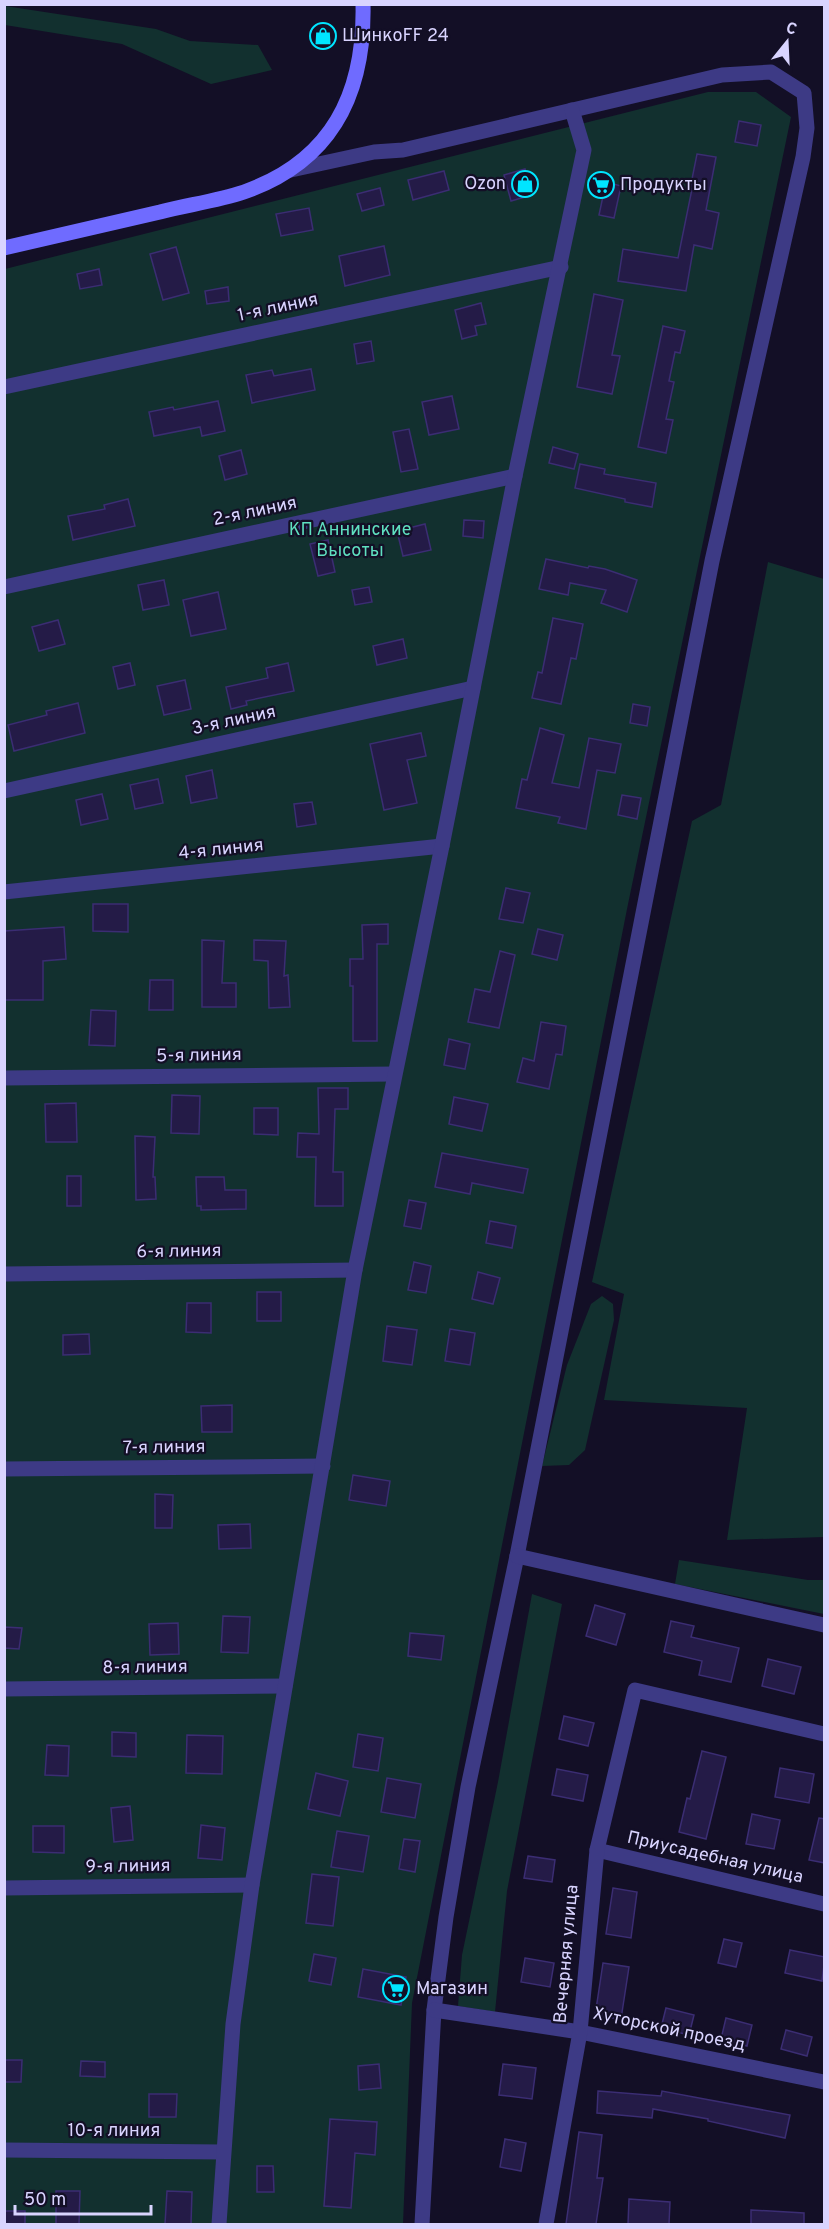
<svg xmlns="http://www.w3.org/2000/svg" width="829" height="2229" viewBox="0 0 829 2229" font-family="Overpass,sans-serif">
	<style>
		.green { fill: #12302f }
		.building { fill: #241b47; stroke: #3b2d73; stroke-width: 1.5 }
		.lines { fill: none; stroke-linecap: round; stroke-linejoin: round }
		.street { stroke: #3d3a85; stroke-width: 15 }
		.secondary { stroke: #6f6bff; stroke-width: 15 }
		.labels { text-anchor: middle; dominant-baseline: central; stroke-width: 4.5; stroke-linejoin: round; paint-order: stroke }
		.poi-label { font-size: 18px; fill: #d9d4ff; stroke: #130f26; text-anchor: start }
		.street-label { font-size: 18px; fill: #d9d4ff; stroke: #130f26 }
		.park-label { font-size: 18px; fill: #5fe0c0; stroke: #130f26 }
	</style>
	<rect width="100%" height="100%" fill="#130f26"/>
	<g class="green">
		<polygon points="5,6 156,29 190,41 258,45 272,70 211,84 122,44 5,25"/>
		<polygon points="708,92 756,92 791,117 627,909 412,2003 403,2224 5,2224 5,269"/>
		<polygon points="768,562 824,579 824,1537 727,1540 747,1408 604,1400 624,1294 592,1282 692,821 721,805"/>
		<polygon points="602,1296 613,1304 614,1320 585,1450 569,1465 542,1466 567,1365 591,1304"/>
		<polygon points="679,1560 808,1580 824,1580 824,1614 675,1584"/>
		<polygon points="532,1594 562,1604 507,1891 495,2012 458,2006 462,1955 498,1782"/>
	</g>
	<g class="building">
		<polygon points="739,121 761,125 757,146 735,142"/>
		<polygon points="697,154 716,157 706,210 719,213 712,249 694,245 686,291 618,281 623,249 678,258 692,189 690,189"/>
		<polygon points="525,169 532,195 511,201 504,175"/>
		<polygon points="444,171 449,190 413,200 408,180"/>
		<polygon points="606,182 621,186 614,218 599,215"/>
		<polygon points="380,188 384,205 362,211 357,194"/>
		<polygon points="309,208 313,230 281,236 276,214"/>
		<polygon points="384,246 390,275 345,286 339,256"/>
		<polygon points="176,247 189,293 163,300 150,254"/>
		<polygon points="99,269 102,285 80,289 77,274"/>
		<polygon points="228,287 229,301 207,304 205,291"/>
		<polygon points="594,294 623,300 612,355 620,356 612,394 577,387"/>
		<polygon points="481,303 486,324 475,326 477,335 462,339 455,310"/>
		<polygon points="663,326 685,331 680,353 675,352 669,381 674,382 666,419 673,420 666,453 638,447"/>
		<polygon points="371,341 374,361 357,364 354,344"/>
		<polygon points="311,369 315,390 252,403 246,375 272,370 274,376"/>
		<polygon points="452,396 459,429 429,435 422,402"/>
		<polygon points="218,401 225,431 202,436 200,427 154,436 149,412 173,407 174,410"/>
		<polygon points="409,429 418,469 401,472 393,432"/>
		<polygon points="553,447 578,454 574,469 549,463"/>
		<polygon points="241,450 247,474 225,480 219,456"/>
		<polygon points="580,464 605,469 604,474 656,483 652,507 625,502 625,499 575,488"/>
		<polygon points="128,499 135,526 73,540 68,516 105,509 104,505"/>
		<polygon points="464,520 484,521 483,538 463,536"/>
		<polygon points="425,524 431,550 403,556 397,531"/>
		<polygon points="328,540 335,572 318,576 310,544"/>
		<polygon points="546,559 588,568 589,566 605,569 637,580 627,612 601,603 606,590 570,583 568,595 539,589"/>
		<polygon points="164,580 169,605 143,610 138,585"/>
		<polygon points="369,587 372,602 355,605 352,590"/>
		<polygon points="218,592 226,629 191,636 183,600"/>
		<polygon points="553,618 583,624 576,659 571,658 561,704 532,698 538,672 542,673"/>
		<polygon points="58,620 65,644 39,651 32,627"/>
		<polygon points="403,639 407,658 377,665 373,646"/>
		<polygon points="130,663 135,685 118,689 113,667"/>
		<polygon points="288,663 294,691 246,701 247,705 231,709 226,687 268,678 266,668"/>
		<polygon points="185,680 191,709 164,715 157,686"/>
		<polygon points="78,703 85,733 14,751 8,725 47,715 46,711"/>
		<polygon points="633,704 650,707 647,726 630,723"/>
		<polygon points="540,728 564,735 552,783 579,788 589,738 621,744 615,773 597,770 586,829 558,823 560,817 516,808 522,779 527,780"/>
		<polygon points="421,733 426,756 407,760 417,803 384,810 370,744"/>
		<polygon points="212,770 217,798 191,803 186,776"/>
		<polygon points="158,779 163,803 135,809 130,785"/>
		<polygon points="102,794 108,819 81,825 76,800"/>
		<polygon points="622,795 641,798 637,819 618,815"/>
		<polygon points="312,802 316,824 297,827 294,804"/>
		<polygon points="506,888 530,893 523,923 499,919"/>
		<polygon points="93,904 128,904 128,932 93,931"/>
		<polygon points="388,924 388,944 377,944 377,1041 353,1041 353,986 350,986 350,959 363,959 362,925"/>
		<polygon points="64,927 66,959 43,961 43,1000 4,1000 4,931"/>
		<polygon points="538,929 563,935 557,960 532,954"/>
		<polygon points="202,940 224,941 222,983 236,983 236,1007 202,1007"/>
		<polygon points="254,940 286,941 284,976 288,975 290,1007 269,1008 268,961 254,960"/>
		<polygon points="500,951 515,955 499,1028 468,1022 475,989 490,992"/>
		<polygon points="150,980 173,980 173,1010 149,1010"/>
		<polygon points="91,1010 116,1011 115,1046 89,1045"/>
		<polygon points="541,1022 566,1026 562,1055 556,1054 549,1089 517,1082 523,1058 534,1061"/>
		<polygon points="449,1039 470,1044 465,1069 444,1065"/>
		<polygon points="318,1088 348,1088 348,1109 335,1109 333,1172 343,1172 343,1206 315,1206 316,1157 297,1157 298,1133 319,1134"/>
		<polygon points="172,1095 200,1096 199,1134 171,1133"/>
		<polygon points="454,1097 488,1104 482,1131 449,1124"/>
		<polygon points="76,1103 77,1142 46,1142 45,1104"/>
		<polygon points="254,1108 278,1108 278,1135 254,1134"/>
		<polygon points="135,1136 155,1137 153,1177 155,1177 156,1199 136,1200"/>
		<polygon points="442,1153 528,1169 523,1193 472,1183 470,1194 435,1187"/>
		<rect x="67" y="1176" width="14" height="30"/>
		<polygon points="196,1177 224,1177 225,1190 246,1190 246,1209 201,1210 201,1206 197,1206"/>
		<polygon points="409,1200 426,1203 421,1229 404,1226"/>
		<polygon points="490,1221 516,1226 512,1248 486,1243"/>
		<polygon points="414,1262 431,1266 426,1293 408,1290"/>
		<polygon points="478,1272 500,1278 493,1304 472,1299"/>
		<rect x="257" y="1292" width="24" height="29"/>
		<polygon points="187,1303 211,1303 211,1333 186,1332"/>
		<polygon points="387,1326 417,1330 412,1365 383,1361"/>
		<polygon points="450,1329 475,1333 470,1365 445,1361"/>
		<polygon points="89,1334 90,1354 63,1355 63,1335"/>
		<polygon points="232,1405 232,1432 202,1432 201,1406"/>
		<polygon points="353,1475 390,1481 386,1506 349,1500"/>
		<polygon points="155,1494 173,1495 172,1528 155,1528"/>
		<polygon points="250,1524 251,1548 219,1549 218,1525"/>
		<polygon points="595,1605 625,1614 616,1645 586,1636"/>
		<polygon points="223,1616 250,1617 248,1653 221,1652"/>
		<polygon points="671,1621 694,1626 691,1637 739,1648 731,1682 699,1675 702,1661 664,1652"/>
		<polygon points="178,1623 179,1654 150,1655 149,1624"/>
		<polygon points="4,1627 22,1628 19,1649 4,1648"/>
		<polygon points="410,1633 444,1636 441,1660 408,1656"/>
		<polygon points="768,1659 801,1667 794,1694 762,1686"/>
		<polygon points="564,1716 594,1723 588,1746 559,1739"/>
		<polygon points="112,1732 136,1733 136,1757 112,1756"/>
		<polygon points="358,1734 383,1738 378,1771 353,1767"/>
		<polygon points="187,1735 223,1736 222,1774 186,1773"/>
		<polygon points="47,1745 69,1746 68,1776 45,1775"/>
		<polygon points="702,1751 726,1757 706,1839 679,1832 687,1798 690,1799"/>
		<polygon points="780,1768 814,1774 809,1803 775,1797"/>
		<polygon points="557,1769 588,1775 583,1801 552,1795"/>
		<polygon points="316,1773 348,1781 340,1816 308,1809"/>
		<polygon points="387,1778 421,1784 415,1818 381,1812"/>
		<polygon points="130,1806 133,1840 114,1842 111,1808"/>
		<polygon points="752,1814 780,1820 774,1849 746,1844"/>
		<polygon points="819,1818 825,1819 825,1863 809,1860"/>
		<polygon points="201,1825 225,1828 222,1860 198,1858"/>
		<polygon points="33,1826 64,1826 64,1853 33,1852"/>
		<polygon points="337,1831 369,1836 363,1872 331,1867"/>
		<polygon points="404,1839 420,1841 415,1872 399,1869"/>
		<polygon points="528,1856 555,1860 552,1882 524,1878"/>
		<polygon points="312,1874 339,1877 333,1926 306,1923"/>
		<polygon points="613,1888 637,1892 631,1938 606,1934"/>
		<polygon points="724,1939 742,1943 736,1967 718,1963"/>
		<polygon points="790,1950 825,1957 822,1981 785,1973"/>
		<polygon points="314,1954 336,1958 331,1985 309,1981"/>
		<polygon points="525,1958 554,1963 550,1987 521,1982"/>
		<polygon points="603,1963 629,1967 621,2019 595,2016"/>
		<polygon points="363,1969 406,1977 401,2005 358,1997"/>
		<polygon points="666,2008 694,2015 689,2035 661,2028"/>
		<polygon points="726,2018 752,2025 747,2046 721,2039"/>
		<polygon points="786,2030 812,2037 807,2056 781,2049"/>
		<polygon points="4,2060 22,2060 21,2082 4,2082"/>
		<polygon points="81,2061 105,2062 105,2077 80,2076"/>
		<polygon points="379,2064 381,2088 359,2090 358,2066"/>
		<polygon points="503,2064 536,2068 532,2099 499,2095"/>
		<polygon points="598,2091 661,2096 662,2091 790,2115 785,2138 708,2121 708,2119 653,2109 652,2118 597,2113"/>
		<polygon points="149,2094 177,2094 176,2117 149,2117"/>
		<polygon points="330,2119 377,2122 375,2155 355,2153 351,2208 324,2206"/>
		<polygon points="579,2132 602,2135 597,2178 603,2178 596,2224 566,2224"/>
		<polygon points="505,2139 526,2143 521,2171 500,2167"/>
		<polygon points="257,2166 273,2166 274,2192 257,2192"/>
		<polygon points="56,2191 80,2191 79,2224 56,2224"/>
		<polygon points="167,2191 192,2192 191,2224 165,2224"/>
		<polygon points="629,2199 670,2202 669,2224 628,2224"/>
		<polygon points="751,2210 804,2213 804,2224 751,2224"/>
		<rect x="4" y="2211" width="21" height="13"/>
	</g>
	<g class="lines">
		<g class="street">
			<polyline points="291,170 374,152 403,150 722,75 771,72 804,93 807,128 803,157 712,561 517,1556 468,1787 446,1917 434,2010 422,2224"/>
			<polyline points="4,387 561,267"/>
			<polyline points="4,587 515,476"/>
			<polyline points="4,791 473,688"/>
			<polyline points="4,892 442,846"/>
			<polyline points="4,1078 394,1074"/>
			<polyline points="4,1274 355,1270"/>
			<polyline points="4,1469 323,1466"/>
			<polyline points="517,1556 824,1625"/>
			<polyline points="4,1689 285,1686"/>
			<polyline points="597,1850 824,1904"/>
			<polyline points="4,1888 252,1885"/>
			<polyline points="434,2010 580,2032 824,2082"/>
			<polyline points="4,2150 223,2152"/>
			<polyline points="219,2224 233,2024 252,1885 355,1270 442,846 515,476 584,150 572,110"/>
			<polyline points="546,2224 580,2032 597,1850 635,1690 824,1734"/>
		</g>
		<path class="secondary" d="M4 248C56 236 108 224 160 212 187 205 217 201 244 192 332 161 365 94 363 4"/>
	</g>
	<defs>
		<symbol id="shop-ring" viewBox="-11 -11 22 22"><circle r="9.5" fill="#130f26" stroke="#00e5ff" stroke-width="1.5"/><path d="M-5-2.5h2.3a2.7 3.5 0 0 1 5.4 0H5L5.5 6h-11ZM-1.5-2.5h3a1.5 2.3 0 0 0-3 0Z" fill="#00e5ff"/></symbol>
		<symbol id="supermarket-ring" viewBox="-11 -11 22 22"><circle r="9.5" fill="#130f26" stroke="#00e5ff" stroke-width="1.5"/><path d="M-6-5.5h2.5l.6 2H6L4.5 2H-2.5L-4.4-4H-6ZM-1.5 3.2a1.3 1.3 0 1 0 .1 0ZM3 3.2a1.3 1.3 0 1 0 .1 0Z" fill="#00e5ff"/></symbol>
	</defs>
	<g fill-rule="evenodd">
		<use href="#shop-ring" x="308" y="21" width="30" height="30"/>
		<use href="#shop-ring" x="510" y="169" width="30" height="30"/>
		<use href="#supermarket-ring" x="586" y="170" width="30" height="30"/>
		<use href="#supermarket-ring" x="381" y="1974" width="30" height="30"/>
	</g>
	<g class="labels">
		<g class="poi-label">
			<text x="342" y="36">ШинкоFF 24</text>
			<text x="506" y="184" text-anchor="end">Ozon</text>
			<text x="620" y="185">Продукты</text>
			<text x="416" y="1989">Магазин</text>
		</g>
		<g class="street-label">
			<text transform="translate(278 308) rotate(-12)">1-я линия</text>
			<text transform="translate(255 512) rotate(-12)">2-я линия</text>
			<text transform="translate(234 721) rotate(-12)">3-я линия</text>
			<text transform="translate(221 850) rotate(-6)">4-я линия</text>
			<text transform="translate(199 1056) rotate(-1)">5-я линия</text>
			<text transform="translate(179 1252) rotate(-1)">6-я линия</text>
			<text transform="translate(164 1448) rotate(-1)">7-я линия</text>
			<text transform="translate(145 1668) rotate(-1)">8-я линия</text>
			<text transform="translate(715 1858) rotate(13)">Приусадебная улица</text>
			<text transform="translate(128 1867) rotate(-1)">9-я линия</text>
			<text transform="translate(567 1954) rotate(-85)">Вечерняя улица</text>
			<text transform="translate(669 2030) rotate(12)">Хуторской проезд</text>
			<text x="114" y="2131">10-я линия</text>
		</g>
		<g class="park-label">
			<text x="350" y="530">КП Аннинские<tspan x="350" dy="21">Высоты</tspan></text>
		</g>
	</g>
	<rect width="829" height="2229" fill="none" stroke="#d9d4ff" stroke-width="12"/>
	<g transform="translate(787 42) rotate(18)" stroke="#130f26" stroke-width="4.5" paint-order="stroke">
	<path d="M0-4.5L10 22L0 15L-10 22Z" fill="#d9d4ff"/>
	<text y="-9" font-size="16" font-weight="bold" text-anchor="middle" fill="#d9d4ff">С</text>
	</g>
	<path d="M15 2205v9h136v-9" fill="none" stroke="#d9d4ff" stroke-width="3"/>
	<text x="24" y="2205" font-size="18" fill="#d9d4ff" stroke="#130f26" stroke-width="4.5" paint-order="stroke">50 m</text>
</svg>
